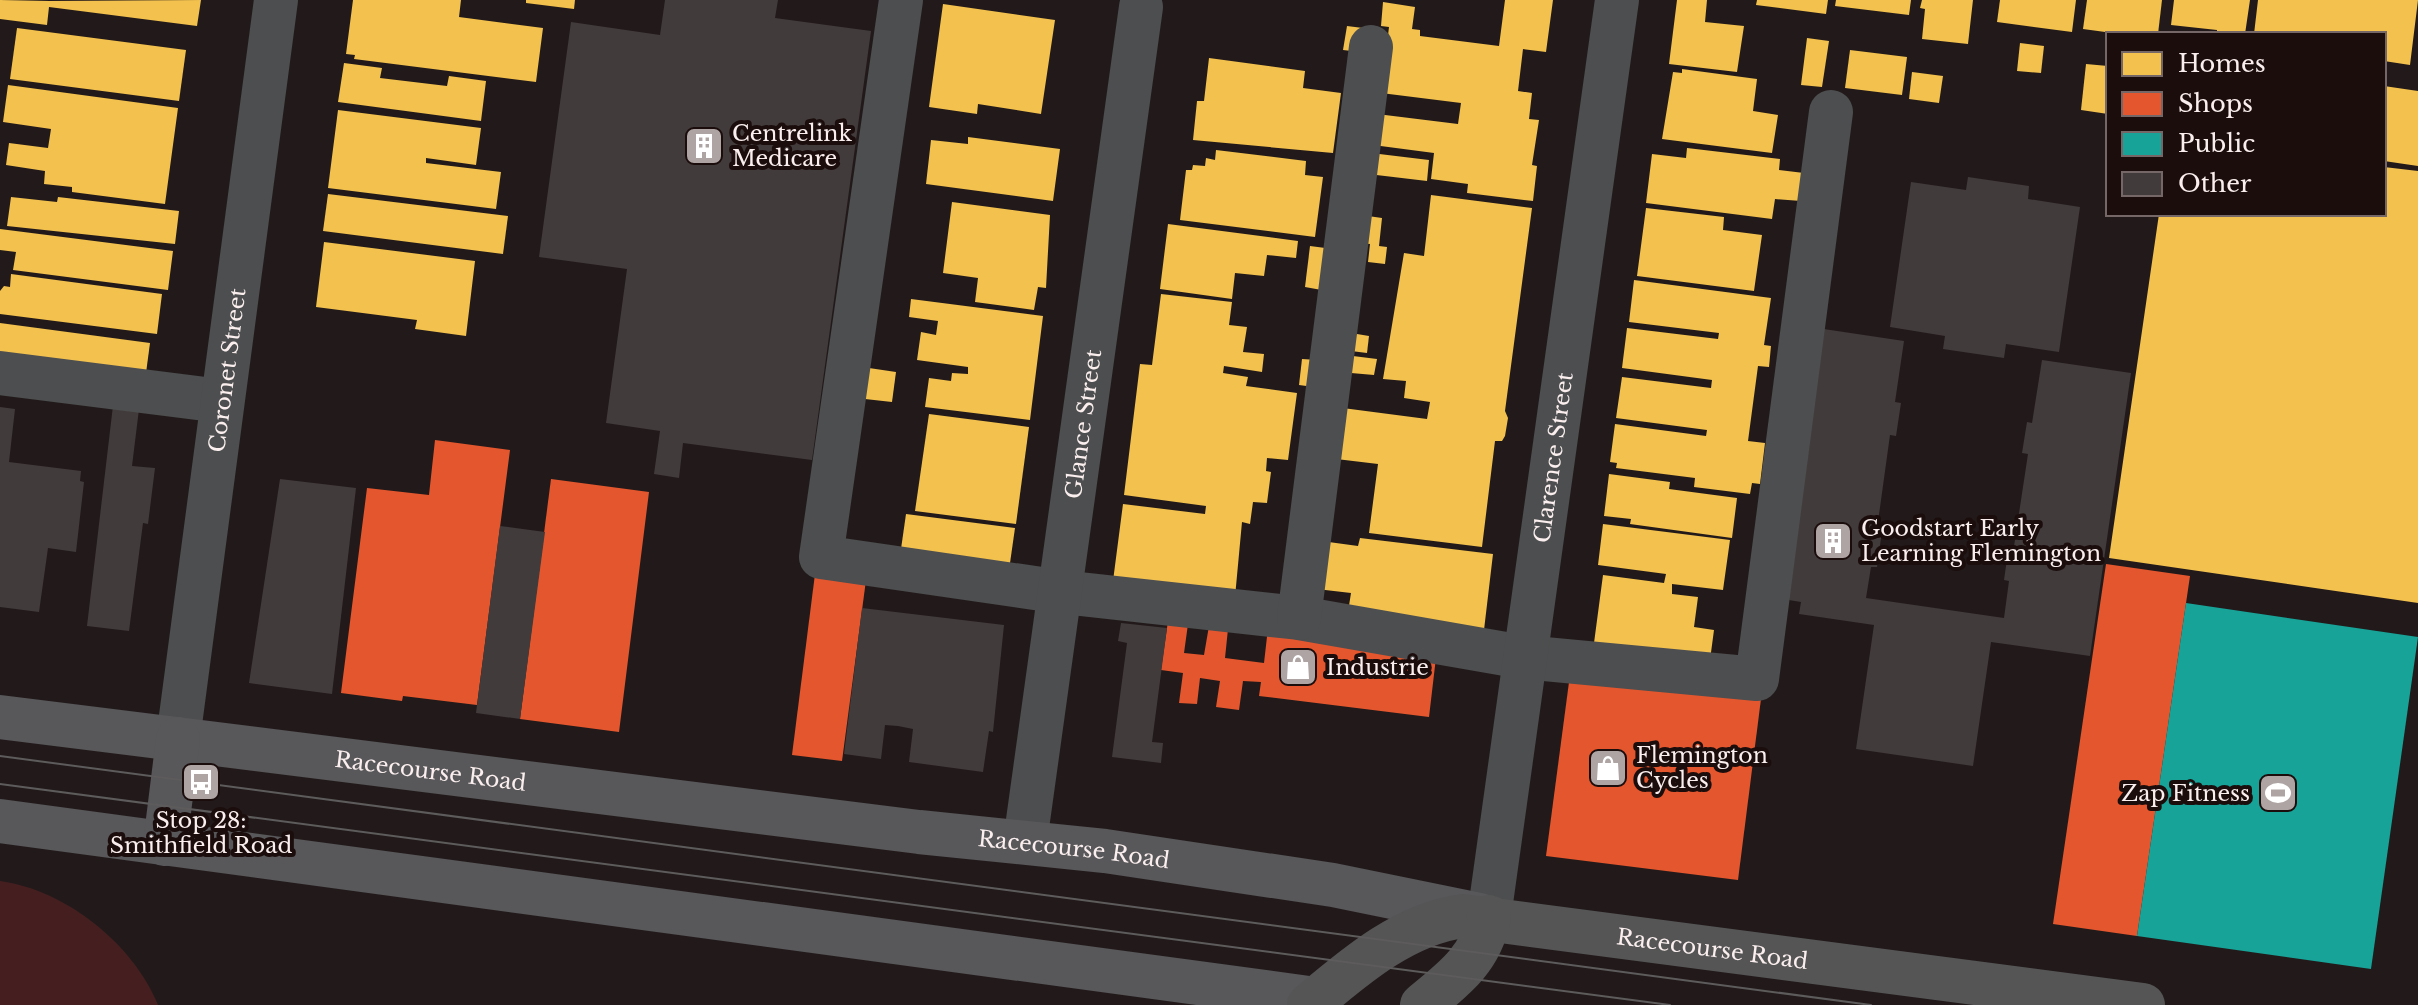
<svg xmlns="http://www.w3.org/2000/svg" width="2418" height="1005" viewBox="0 0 2418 1005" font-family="'Libre Baskerville',serif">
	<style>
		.green { fill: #451f20 }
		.homes { fill: #f2c14e }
		.shops { fill: #e4572e }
		.public { fill: #17a398 }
		.building { fill: #423b3b }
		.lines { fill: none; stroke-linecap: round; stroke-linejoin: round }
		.minor { stroke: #4d4e4f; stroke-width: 44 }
		.major { stroke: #58575a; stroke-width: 44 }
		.highway { stroke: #555556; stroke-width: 44 }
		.tram { stroke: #5d5b5b; stroke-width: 2 }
		.labels { text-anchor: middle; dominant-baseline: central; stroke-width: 8; stroke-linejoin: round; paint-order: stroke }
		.poi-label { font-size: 22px; fill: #faefee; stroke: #1c0d0d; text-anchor: start }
		.street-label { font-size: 22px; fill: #faefee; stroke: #1c0d0d }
	</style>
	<rect width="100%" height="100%" fill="#221a1a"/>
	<path class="green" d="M0 881C66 890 133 944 158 1005H0Z"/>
	<g class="homes">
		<polygon points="0,0 50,1 201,0 197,26 49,7 47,25 0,19"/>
		<polygon points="353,0 461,0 459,17 543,28 536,82 354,59 355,55 346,54"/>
		<polygon points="526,0 575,0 574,9 526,3"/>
		<polygon points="1505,0 1553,0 1546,52 1523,49 1518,91 1532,93 1529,119 1539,120 1532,165 1537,166 1533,201 1467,193 1468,184 1431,179 1434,153 1373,145 1377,114 1458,124 1461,103 1381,93 1389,27 1381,26 1383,2 1415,7 1412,29 1420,30 1420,36 1499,46"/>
		<polygon points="1677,0 1707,0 1705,22 1744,26 1737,72 1669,64"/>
		<polygon points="1757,0 1828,0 1826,14 1756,5"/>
		<polygon points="1836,0 1911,0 1909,15 1835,6"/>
		<polygon points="1922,0 1973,0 1968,44 1922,39 1925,9 1920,8"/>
		<polygon points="2000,0 2076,0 2072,32 1997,22"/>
		<polygon points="2087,0 2162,0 2158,34 2120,34 2083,29"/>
		<polygon points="2174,0 2250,0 2245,34 2217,34 2217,30 2171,25"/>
		<polygon points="2258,0 2418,0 2410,65 2384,61 2384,34 2254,34"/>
		<polygon points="943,4 1055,20 1041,114 978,104 977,114 929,107"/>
		<polygon points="1347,26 1363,28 1360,52 1343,50"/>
		<polygon points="17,28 186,50 179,101 10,79"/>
		<polygon points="1807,38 1829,41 1822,87 1801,85"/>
		<polygon points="2020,43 2044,46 2041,73 2017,71"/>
		<polygon points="1850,50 1907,57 1902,95 1845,88"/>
		<polygon points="1209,58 1305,71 1303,88 1341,93 1333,153 1193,140 1197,101 1204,101"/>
		<polygon points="344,63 382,68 380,78 447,86 449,76 486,81 481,121 338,102"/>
		<polygon points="2086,64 2108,66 2108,114 2081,110"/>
		<polygon points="1682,69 1757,79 1753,111 1778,115 1772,153 1662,139 1673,72 1682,73"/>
		<polygon points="1912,72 1943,76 1939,103 1909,99"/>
		<polygon points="8,85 178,108 165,204 72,192 72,187 44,184 45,171 6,165 9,143 48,148 51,129 3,122"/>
		<polygon points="2384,86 2418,91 2418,166 2384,161"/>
		<polygon points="338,110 481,128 476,165 426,158 426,163 501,172 496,209 328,188"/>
		<polygon points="968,137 1060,149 1053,201 926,184 931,140 968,144"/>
		<polygon points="1687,148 1780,159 1779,170 1804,173 1801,201 1775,199 1772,219 1646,203 1652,154 1686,158"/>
		<polygon points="1216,150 1306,161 1305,175 1323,177 1315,237 1180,220 1186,170 1192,170 1193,165 1205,166 1206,158 1215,160"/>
		<polygon points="1371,153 1429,160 1427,181 1368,174"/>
		<polygon points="2384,167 2418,171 2418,603 2109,558 2159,214 2384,214"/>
		<polygon points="328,194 508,216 503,254 323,231"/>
		<polygon points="1431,195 1532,208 1505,411 1508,418 1505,436 1502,441 1495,441 1482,547 1369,533 1378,464 1328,458 1335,407 1427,419 1430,402 1404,398 1406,381 1383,379 1404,253 1424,256"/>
		<polygon points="11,197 57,202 58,197 179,211 175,244 7,226"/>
		<polygon points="952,202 1050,215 1046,288 1038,287 1034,310 975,302 978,278 943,273"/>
		<polygon points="1646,208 1724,217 1723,230 1762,235 1754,291 1637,276"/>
		<polygon points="1361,215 1382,218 1379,246 1387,247 1385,264 1368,262 1370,244 1358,243"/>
		<polygon points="1168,224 1298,241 1296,258 1267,255 1264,276 1235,273 1232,299 1160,289"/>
		<polygon points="0,229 173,251 168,290 13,270 16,252 0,250"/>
		<polygon points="324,242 475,261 466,336 415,329 417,320 316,307"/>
		<polygon points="1310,246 1333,249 1327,291 1305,287"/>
		<polygon points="11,274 162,294 157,334 0,314 0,291 4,286 10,287"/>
		<polygon points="1634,280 1771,298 1764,345 1771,346 1769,367 1758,366 1748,441 1765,443 1760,484 1752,483 1750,494 1694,487 1695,478 1616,468 1617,463 1610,462 1615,424 1706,436 1707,430 1616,418 1622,377 1711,388 1712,380 1622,368 1627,328 1718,339 1719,333 1629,322"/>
		<polygon points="1161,294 1232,302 1229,325 1247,327 1243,352 1264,354 1262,372 1224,366 1223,373 1248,377 1246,386 1297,393 1288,460 1267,458 1266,471 1271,472 1267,503 1253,502 1250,524 1242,522 1235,597 1113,581 1123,504 1205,514 1206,506 1124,495 1140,364 1152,365"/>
		<polygon points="911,299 1043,316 1030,420 925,407 929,378 951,381 952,373 968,374 968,367 917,360 921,332 936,335 938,321 909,317"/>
		<polygon points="0,323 150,343 146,373 0,361"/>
		<polygon points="1345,332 1369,336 1367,353 1343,350"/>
		<polygon points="1353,356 1377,359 1374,375 1351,373"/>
		<polygon points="1302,359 1318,360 1314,387 1299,385"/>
		<polygon points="869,368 896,372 892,402 865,399"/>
		<polygon points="929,414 1029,427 1016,524 915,511"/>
		<polygon points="1609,474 1670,482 1669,489 1737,498 1732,538 1630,524 1631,519 1604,516"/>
		<polygon points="906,514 1015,528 1009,570 900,556"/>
		<polygon points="1603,524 1730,540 1723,590 1672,584 1672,594 1698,597 1694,627 1714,630 1710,660 1594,643 1603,575 1664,583 1666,574 1598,565"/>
		<polygon points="1360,538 1493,554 1484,630 1348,612 1351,593 1308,588 1314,540 1358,546"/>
	</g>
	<g class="shops">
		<polygon points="435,440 510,450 477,705 403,696 402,701 341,693 367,488 429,495"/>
		<polygon points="551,479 649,492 619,732 520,719"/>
		<polygon points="2106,564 2190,576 2137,936 2053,924"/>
		<polygon points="815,574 866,580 842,761 792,755"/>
		<polygon points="1168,621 1188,624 1184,653 1204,655 1209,626 1228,629 1225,658 1264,663 1268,628 1437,649 1429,717 1259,696 1261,682 1243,681 1239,710 1216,707 1220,681 1200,678 1197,704 1179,703 1183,673 1161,670"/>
		<polygon points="1571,667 1762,691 1738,880 1546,856"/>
	</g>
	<polygon class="public" points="2186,603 2418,637 2371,969 2137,936"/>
	<g class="building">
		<polygon points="665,0 778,0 775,18 871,31 812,460 683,443 679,478 654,474 660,431 606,423 627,269 539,257 571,22 660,35"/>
		<polygon points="1968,177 2029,186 2028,199 2080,207 2059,352 2006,344 2004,358 1943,349 1945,336 1890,327 1911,182 1966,190"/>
		<polygon points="1817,328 1904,341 1895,402 1901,403 1896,436 1890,435 1877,529 1882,531 1877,567 1871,567 1866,598 2004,618 2009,581 2004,580 2008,552 2013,553 2028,454 2022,453 2027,422 2032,423 2042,360 2131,373 2090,656 1991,642 1973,766 1856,749 1874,625 1799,614 1801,602 1777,598"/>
		<polygon points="114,397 140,401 132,466 155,468 148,524 143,523 129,631 87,626"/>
		<polygon points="0,407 15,409 9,462 81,471 80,481 84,482 76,552 48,548 39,612 0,607"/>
		<polygon points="280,479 356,488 332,694 249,683"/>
		<polygon points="500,526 545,532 520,719 476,713"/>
		<polygon points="862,608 1004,625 993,732 989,731 983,772 909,762 913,729 898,726 885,725 881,759 844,754"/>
		<polygon points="1121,623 1167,628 1152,742 1163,743 1161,763 1112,757 1127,643 1118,641"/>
	</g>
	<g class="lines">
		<g class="minor">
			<polyline points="901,0 821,557 1062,592 1299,618 1523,657 1757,679 1831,112"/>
			<polyline points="0,373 221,401"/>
			<polyline points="1299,618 1371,47"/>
			<path id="s1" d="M178 739 276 0"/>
			<path id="s2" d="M1025 842 1141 7"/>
			<path id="s3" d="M1489 917 1617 0"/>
		</g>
		<g class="major">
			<path id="s4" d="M0 717 919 832 1105 851 1333 885 1480 915"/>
			<polyline points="0,821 1316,999"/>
			<polyline points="165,844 178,739"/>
		</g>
		<g class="highway">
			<path id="s5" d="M1309 1005C1353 968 1403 924 1463 916L2143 1005"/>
			<path d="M1422 1005C1454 979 1481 959 1489 917"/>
		</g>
		<g class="tram">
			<polyline points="0,756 1871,1005"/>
			<polyline points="0,784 1670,1005"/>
		</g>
	</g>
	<defs>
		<symbol id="building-square" viewBox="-11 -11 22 22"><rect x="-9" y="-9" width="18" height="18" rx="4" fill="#aea4a4" stroke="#1c0d0d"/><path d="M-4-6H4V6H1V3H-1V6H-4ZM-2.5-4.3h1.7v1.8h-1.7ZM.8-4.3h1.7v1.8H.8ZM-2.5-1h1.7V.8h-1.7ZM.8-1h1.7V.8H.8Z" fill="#fff"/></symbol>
		<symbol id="shop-square" viewBox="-11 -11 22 22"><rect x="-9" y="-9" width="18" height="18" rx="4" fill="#aea4a4" stroke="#1c0d0d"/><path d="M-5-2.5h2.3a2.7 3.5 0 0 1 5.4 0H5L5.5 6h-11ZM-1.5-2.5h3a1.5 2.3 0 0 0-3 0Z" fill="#fff"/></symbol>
		<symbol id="bus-square" viewBox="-11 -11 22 22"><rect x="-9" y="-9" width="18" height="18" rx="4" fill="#aea4a4" stroke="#1c0d0d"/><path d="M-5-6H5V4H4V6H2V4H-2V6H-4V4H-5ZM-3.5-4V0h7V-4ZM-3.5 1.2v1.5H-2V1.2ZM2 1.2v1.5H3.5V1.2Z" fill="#fff"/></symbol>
		<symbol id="stadium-square" viewBox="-11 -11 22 22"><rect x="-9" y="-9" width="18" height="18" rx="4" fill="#aea4a4" stroke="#1c0d0d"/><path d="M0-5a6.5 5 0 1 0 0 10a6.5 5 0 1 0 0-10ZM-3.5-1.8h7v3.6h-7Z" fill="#fff"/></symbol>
	</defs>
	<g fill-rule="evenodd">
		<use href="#building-square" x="682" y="124" width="44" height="44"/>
		<use href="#building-square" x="1811" y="519" width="44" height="44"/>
		<use href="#shop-square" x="1276" y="645" width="44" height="44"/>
		<use href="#shop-square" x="1586" y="746" width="44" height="44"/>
		<use href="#bus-square" x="179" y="760" width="44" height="44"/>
		<use href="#stadium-square" x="2256" y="771" width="44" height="44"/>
	</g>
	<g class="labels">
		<g class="poi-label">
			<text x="732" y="133">Centrelink<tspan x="732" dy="25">Medicare</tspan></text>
			<text x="1861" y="528">Goodstart Early<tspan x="1861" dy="25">Learning Flemington</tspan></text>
			<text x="1326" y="667">Industrie</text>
			<text x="1636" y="755">Flemington<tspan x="1636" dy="25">Cycles</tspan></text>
			<text x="2250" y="793" text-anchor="end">Zap Fitness</text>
			<text x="201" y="820" text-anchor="middle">Stop 28:<tspan x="201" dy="25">Smithfield Road</tspan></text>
		</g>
		<g class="street-label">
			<text stroke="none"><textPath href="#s1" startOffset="372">Coronet Street</textPath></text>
			<text stroke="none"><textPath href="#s2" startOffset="422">Glance Street</textPath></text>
			<text stroke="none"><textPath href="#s3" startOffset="464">Clarence Street</textPath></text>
			<text stroke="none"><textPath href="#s4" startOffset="434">Racecourse Road</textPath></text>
			<text stroke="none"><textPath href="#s4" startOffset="1082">Racecourse Road</textPath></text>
			<text stroke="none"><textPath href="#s5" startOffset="432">Racecourse Road</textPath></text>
		</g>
	</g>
	<rect x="2106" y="32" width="280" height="184" fill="#1c0d0d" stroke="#756767" stroke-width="2"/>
	<rect x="2122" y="52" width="40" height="24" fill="#f2c14e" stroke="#756767" stroke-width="2"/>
	<text x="2178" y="72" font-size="24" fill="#faefee">Homes</text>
	<rect x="2122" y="92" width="40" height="24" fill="#e4572e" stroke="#756767" stroke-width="2"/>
	<text x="2178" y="112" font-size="24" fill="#faefee">Shops</text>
	<rect x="2122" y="132" width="40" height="24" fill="#17a398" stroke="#756767" stroke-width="2"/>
	<text x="2178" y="152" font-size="24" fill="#faefee">Public</text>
	<rect x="2122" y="172" width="40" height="24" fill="#423b3b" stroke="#756767" stroke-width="2"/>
	<text x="2178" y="192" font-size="24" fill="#faefee">Other</text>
</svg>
